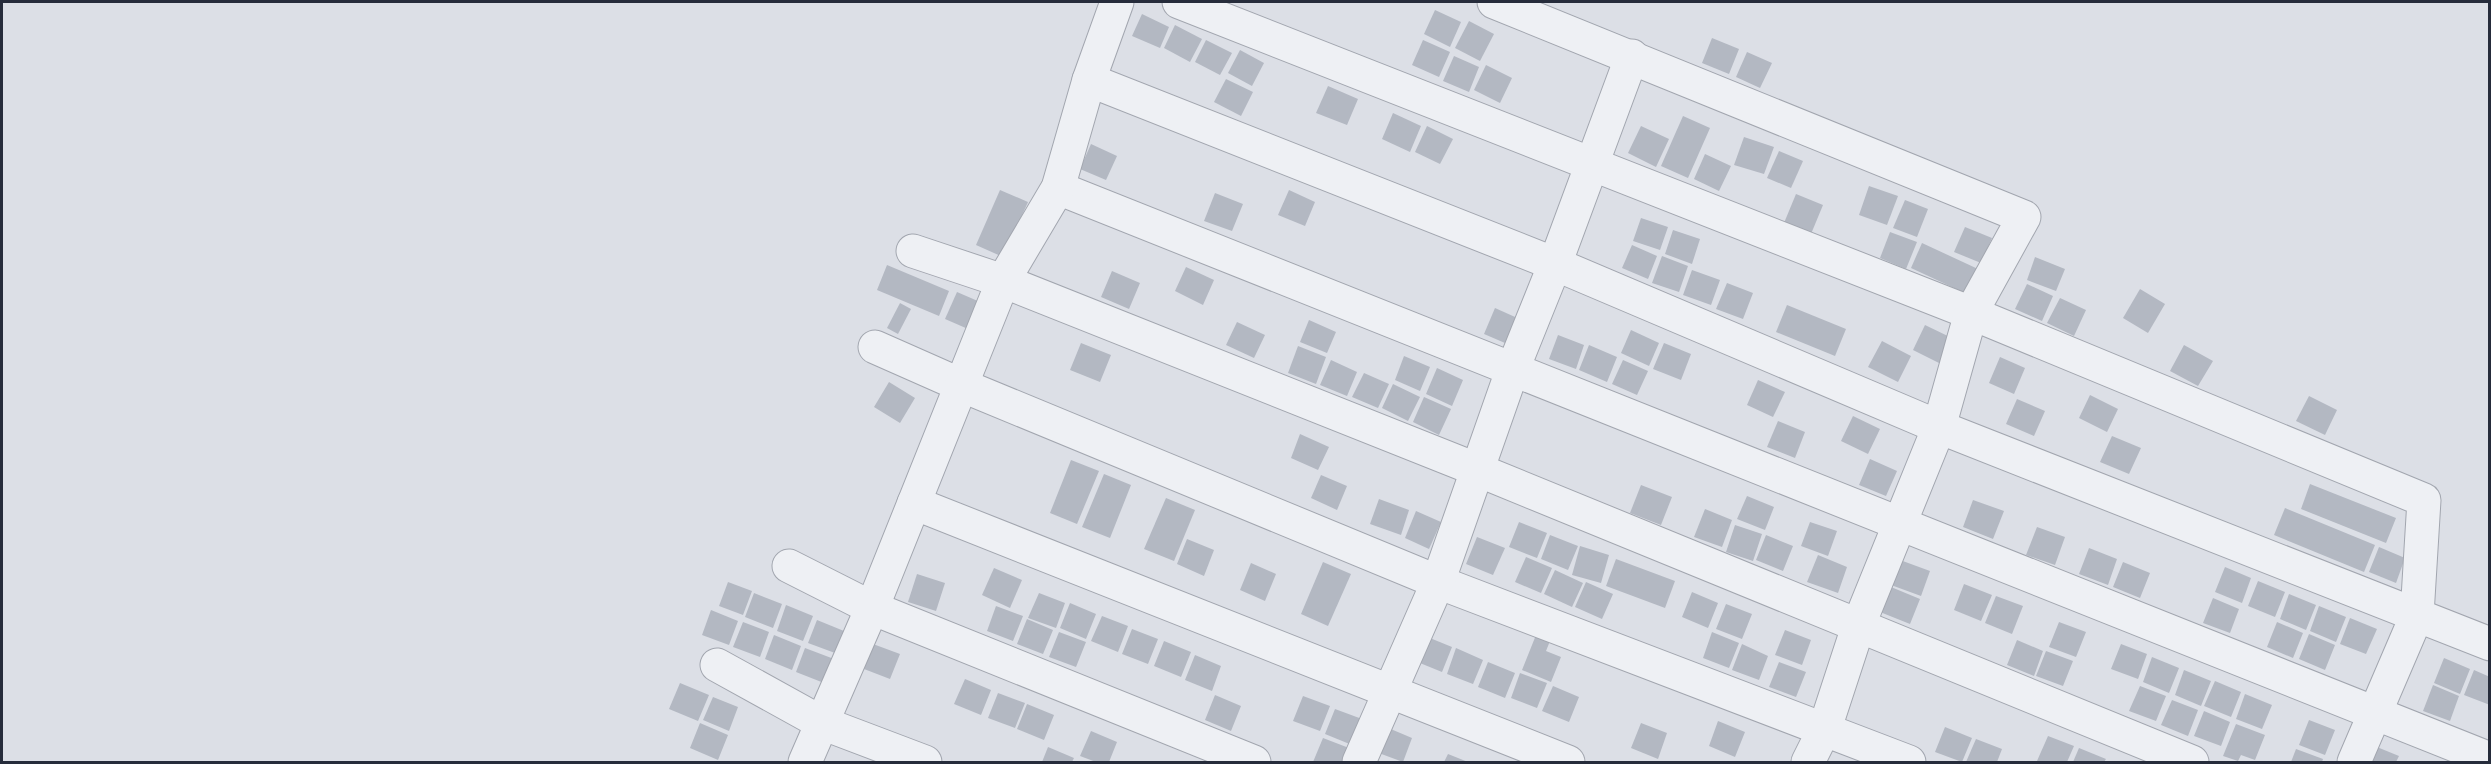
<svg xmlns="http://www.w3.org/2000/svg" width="2491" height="764" viewBox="0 0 2491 764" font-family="'Golos Text',sans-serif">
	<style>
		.building { fill: #b3b8c2 }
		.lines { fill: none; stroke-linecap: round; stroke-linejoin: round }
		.street-casing { stroke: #a2a6af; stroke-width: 35 }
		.street { stroke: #eef0f4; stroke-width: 33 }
	</style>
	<rect width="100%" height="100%" fill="#dcdfe6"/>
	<g class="building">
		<polygon points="1435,10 1461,22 1450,47 1424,34"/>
		<polygon points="1142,14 1169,27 1160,48 1132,36"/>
		<polygon points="1469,21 1494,34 1480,61 1455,48"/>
		<polygon points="1175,25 1202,39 1190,62 1164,48"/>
		<polygon points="1712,38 1739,49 1729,74 1702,63"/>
		<polygon points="1206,40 1232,53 1220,75 1195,62"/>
		<polygon points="1423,40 1450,52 1439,77 1412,65"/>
		<polygon points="1240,50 1264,63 1252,86 1228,73"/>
		<polygon points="1747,52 1772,63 1760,88 1736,77"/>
		<polygon points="1454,56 1479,67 1469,92 1443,81"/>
		<polygon points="1486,65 1512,78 1500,103 1474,90"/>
		<polygon points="1226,79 1253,92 1241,116 1214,102"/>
		<polygon points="1328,86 1358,99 1347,125 1316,113"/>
		<polygon points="1393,113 1421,126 1410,152 1382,139"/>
		<polygon points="1683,116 1710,128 1688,178 1661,166"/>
		<polygon points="1427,126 1453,139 1440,164 1415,152"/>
		<polygon points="1641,126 1669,139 1656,167 1628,153"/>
		<polygon points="1744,137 1774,147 1764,174 1734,165"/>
		<polygon points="1091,144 1117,156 1106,180 1080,169"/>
		<polygon points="1779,151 1803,161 1791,188 1767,178"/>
		<polygon points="1705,154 1731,166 1719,191 1694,179"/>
		<polygon points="1869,186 1898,196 1887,225 1859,215"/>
		<polygon points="1000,190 1028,202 1003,257 976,245"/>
		<polygon points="1289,190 1315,202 1305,226 1278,215"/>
		<polygon points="1215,193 1243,204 1232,231 1204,221"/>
		<polygon points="1796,194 1823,205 1811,234 1784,223"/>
		<polygon points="1905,200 1928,209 1917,237 1893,228"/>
		<polygon points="1641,218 1668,227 1660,250 1633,241"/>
		<polygon points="1965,227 1992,238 1981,263 1954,252"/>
		<polygon points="1673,230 1700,239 1692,264 1665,254"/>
		<polygon points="1890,232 1917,242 1906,269 1880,258"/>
		<polygon points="1922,243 1978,269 1967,294 1911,268"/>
		<polygon points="1632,245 1657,256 1648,279 1622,268"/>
		<polygon points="1662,256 1688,266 1679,292 1652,283"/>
		<polygon points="2035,257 2065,269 2056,291 2027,280"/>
		<polygon points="887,265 949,291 939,316 877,290"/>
		<polygon points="1186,267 1214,280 1203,305 1175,291"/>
		<polygon points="1692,270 1720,280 1711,305 1683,295"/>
		<polygon points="1112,271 1140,283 1129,309 1101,297"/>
		<polygon points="1727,283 1753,293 1743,319 1716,309"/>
		<polygon points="2027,284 2053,296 2042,321 2015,309"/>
		<polygon points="2140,289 2165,304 2148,333 2123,318"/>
		<polygon points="957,292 987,305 975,332 945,319"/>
		<polygon points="2060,298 2086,310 2074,336 2047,323"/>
		<polygon points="900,303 911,309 898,334 887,328"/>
		<polygon points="1787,305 1846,329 1835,356 1776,332"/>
		<polygon points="1495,308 1524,321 1512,346 1484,334"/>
		<polygon points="1309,320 1336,332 1327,353 1300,342"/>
		<polygon points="1237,322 1265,335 1254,358 1226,345"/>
		<polygon points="1925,325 1954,339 1941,364 1913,350"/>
		<polygon points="1631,330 1659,343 1649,366 1621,353"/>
		<polygon points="1558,335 1584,345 1576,369 1549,359"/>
		<polygon points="1882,341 1911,356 1898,382 1868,367"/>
		<polygon points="1081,343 1111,355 1100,382 1070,370"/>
		<polygon points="1664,343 1691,354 1681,380 1653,369"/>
		<polygon points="1589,345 1617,357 1607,382 1579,370"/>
		<polygon points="2184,345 2213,361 2198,386 2170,371"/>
		<polygon points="1298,346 1326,357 1316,384 1288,373"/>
		<polygon points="1404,356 1430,367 1420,391 1395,380"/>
		<polygon points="2000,357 2025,368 2014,394 1989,383"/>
		<polygon points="1331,360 1357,372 1347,396 1320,385"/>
		<polygon points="1623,360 1648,371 1637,395 1612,384"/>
		<polygon points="1437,368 1463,380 1452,406 1426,394"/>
		<polygon points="1364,373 1389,384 1378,408 1352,397"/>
		<polygon points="1758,380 1785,392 1773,417 1747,405"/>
		<polygon points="889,382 915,398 900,423 874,407"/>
		<polygon points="1393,384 1420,397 1408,421 1382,408"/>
		<polygon points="2090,395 2118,409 2107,432 2079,418"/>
		<polygon points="2309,396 2337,410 2325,435 2296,421"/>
		<polygon points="1424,397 1451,409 1439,435 1413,422"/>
		<polygon points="2017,399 2045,411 2034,436 2006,424"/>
		<polygon points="1853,416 1880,429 1868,454 1841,441"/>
		<polygon points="1778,421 1805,432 1795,458 1767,447"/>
		<polygon points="1300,434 1329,447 1318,470 1291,458"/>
		<polygon points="2112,436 2141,448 2129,474 2100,462"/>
		<polygon points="1870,459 1897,471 1886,496 1859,485"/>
		<polygon points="1071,460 1099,471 1077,524 1050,513"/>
		<polygon points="1104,474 1131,485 1110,538 1082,527"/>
		<polygon points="1321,475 1347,486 1337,510 1311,498"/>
		<polygon points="2310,484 2396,518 2386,543 2301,509"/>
		<polygon points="1641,485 1672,497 1661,525 1630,513"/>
		<polygon points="1747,496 1774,507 1765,530 1737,519"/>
		<polygon points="1166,498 1195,510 1174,561 1144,549"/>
		<polygon points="1379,499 1409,510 1401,535 1370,524"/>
		<polygon points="1973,500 2004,511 1993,539 1963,527"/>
		<polygon points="2285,508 2375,545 2364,572 2274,535"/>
		<polygon points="1705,509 1732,520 1722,547 1694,537"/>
		<polygon points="1416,511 1441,522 1429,549 1405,538"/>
		<polygon points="1519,522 1547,533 1537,558 1509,547"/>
		<polygon points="1810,522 1837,531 1828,556 1801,546"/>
		<polygon points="1735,525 1762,534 1753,561 1726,552"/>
		<polygon points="2037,527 2065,537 2055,565 2026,555"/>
		<polygon points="1550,535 1578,546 1568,570 1541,559"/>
		<polygon points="1766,535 1793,546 1783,571 1756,560"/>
		<polygon points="1477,537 1505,548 1493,575 1466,564"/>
		<polygon points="1187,539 1214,550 1204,576 1177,564"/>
		<polygon points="1580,546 1609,555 1601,583 1572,575"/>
		<polygon points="2379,547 2405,558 2396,583 2369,572"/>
		<polygon points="2089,548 2117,559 2108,585 2079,574"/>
		<polygon points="1818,555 1847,567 1838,593 1807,582"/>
		<polygon points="1526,557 1552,568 1541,593 1515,582"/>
		<polygon points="1616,559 1675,581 1665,608 1606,586"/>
		<polygon points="1900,560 1930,571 1921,596 1891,585"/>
		<polygon points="1323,562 1351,574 1328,626 1301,614"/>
		<polygon points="2123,562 2150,573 2140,598 2113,587"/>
		<polygon points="1251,563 1276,574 1265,601 1240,590"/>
		<polygon points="2225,567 2251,578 2242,603 2215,592"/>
		<polygon points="994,568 1022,580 1010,608 982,595"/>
		<polygon points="1555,570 1583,583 1572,607 1544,594"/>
		<polygon points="917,574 945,583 936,611 908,602"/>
		<polygon points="2258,581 2285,592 2275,617 2248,606"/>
		<polygon points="728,582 752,591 743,615 719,606"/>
		<polygon points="1586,582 1613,594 1602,619 1575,607"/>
		<polygon points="1964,584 1992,595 1981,621 1954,610"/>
		<polygon points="1891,587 1920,599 1910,624 1880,612"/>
		<polygon points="1692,592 1718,603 1708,628 1682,617"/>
		<polygon points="754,593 782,604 773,628 745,617"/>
		<polygon points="1039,593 1065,603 1056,628 1028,618"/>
		<polygon points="2289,594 2316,605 2306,630 2280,619"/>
		<polygon points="1996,596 2023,606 2012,634 1985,623"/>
		<polygon points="2213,598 2239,609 2230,633 2203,623"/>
		<polygon points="1070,603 1096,614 1086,639 1060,628"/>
		<polygon points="1726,604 1752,614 1742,639 1716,629"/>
		<polygon points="786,605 813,616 803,641 777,631"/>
		<polygon points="996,606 1023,616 1013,641 987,631"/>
		<polygon points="2319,606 2346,617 2336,642 2310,631"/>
		<polygon points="711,610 738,621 729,645 702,635"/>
		<polygon points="1102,616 1128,626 1118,652 1091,641"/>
		<polygon points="2350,618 2377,629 2366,654 2340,644"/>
		<polygon points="1027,619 1053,630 1043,654 1017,644"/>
		<polygon points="817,620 844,631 835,653 808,643"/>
		<polygon points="743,622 769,632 760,657 733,647"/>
		<polygon points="2059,622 2086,632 2076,657 2049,647"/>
		<polygon points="2277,622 2303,633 2293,658 2267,647"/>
		<polygon points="1132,629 1158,639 1148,664 1122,654"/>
		<polygon points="1785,630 1811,640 1802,665 1775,655"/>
		<polygon points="1059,632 1086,642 1076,667 1049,657"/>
		<polygon points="1712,632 1739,643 1729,668 1703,658"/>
		<polygon points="2309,634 2335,645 2325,670 2299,659"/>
		<polygon points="774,635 801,646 792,670 765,659"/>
		<polygon points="1536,635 1550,641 1546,651 1561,657 1551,682 1522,670"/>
		<polygon points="1425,636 1452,647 1442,672 1415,661"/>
		<polygon points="2017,640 2043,651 2034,676 2007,665"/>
		<polygon points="1164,641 1191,652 1181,677 1154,666"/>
		<polygon points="873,644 900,654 890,679 864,669"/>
		<polygon points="1742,644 1768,656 1759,680 1732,670"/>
		<polygon points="2121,644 2147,654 2138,679 2111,669"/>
		<polygon points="805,648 834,659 824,683 796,672"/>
		<polygon points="1456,648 1483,660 1473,684 1447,674"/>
		<polygon points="2046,651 2073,661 2063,686 2036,676"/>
		<polygon points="1195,655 1221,666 1212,691 1185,680"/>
		<polygon points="2152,657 2179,668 2169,693 2143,682"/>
		<polygon points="2444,658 2470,669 2460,694 2434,683"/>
		<polygon points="1488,662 1515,673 1505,698 1478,687"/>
		<polygon points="1779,662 1806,672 1796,697 1769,687"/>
		<polygon points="2184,670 2211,681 2201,706 2175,695"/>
		<polygon points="2474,670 2490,677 2490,705 2464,695"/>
		<polygon points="1520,673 1547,683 1537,708 1511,698"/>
		<polygon points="965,679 991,690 981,715 954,704"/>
		<polygon points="2215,681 2241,692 2231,717 2204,706"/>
		<polygon points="680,683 709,695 698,721 669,709"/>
		<polygon points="2433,685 2459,696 2450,721 2423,711"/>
		<polygon points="1553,686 1579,697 1569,722 1542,711"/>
		<polygon points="2140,686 2166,696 2156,721 2129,711"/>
		<polygon points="998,693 1025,703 1015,728 988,718"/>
		<polygon points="2245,694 2272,705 2262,729 2236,719"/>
		<polygon points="1215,695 1241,706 1231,731 1205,720"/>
		<polygon points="1303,696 1330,706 1320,731 1293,721"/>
		<polygon points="713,697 738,707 729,731 703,720"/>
		<polygon points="2172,700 2198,710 2188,736 2161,725"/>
		<polygon points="1027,704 1054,715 1044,740 1017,729"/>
		<polygon points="1335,709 1362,719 1352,745 1325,734"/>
		<polygon points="2204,711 2230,722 2221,746 2194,736"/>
		<polygon points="2309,720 2335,730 2325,755 2299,745"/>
		<polygon points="1718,721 1745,732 1735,757 1709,746"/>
		<polygon points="700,723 728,735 718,760 690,748"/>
		<polygon points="1641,723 1667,733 1658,759 1631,748"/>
		<polygon points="2236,724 2265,735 2255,760 2241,755 2238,761 2223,756"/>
		<polygon points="1386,727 1412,738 1403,762 1376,752"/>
		<polygon points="1945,727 1972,738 1962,762 1935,752"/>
		<polygon points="1091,731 1117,742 1109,762 1096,762 1080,756"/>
		<polygon points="2048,736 2074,746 2067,762 2037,761"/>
		<polygon points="1323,738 1349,748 1344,762 1313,762"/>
		<polygon points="1976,739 2002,749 1997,762 1966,762"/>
		<polygon points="2372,745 2399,756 2396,762 2365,762"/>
		<polygon points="1048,747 1074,758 1072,762 1042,762"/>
		<polygon points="2079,748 2106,759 2104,762 2073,762"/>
		<polygon points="2296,749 2323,759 2322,762 2291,762"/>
		<polygon points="1448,754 1468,762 1444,762"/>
	</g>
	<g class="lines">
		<defs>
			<g id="street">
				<polyline points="1179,2 1971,313 2424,500 2417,615 2354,762"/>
				<polyline points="1494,2 2024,217 1971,313 1939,427 1859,624 1825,728 1808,762"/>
				<polyline points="1089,80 1555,264 1939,427 2490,644"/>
				<polyline points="1058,188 2490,759"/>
				<polyline points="913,251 1003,281 1478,470 2192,762"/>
				<polyline points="875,347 961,385 1438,582 1909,762"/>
				<polyline points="914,503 1568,762"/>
				<polyline points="789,566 872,608 1254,762"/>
				<polyline points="717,665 822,723 925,762"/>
				<polyline points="805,762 872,608 1003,281 1058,188 1089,80 1117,2"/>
				<polyline points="1359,762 1438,582 1512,371 1555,264 1632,56"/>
			</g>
		</defs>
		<use href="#street" class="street-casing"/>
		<use href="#street" class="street"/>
	</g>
	<rect width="2491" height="764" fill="none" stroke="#262c3b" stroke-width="6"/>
</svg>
